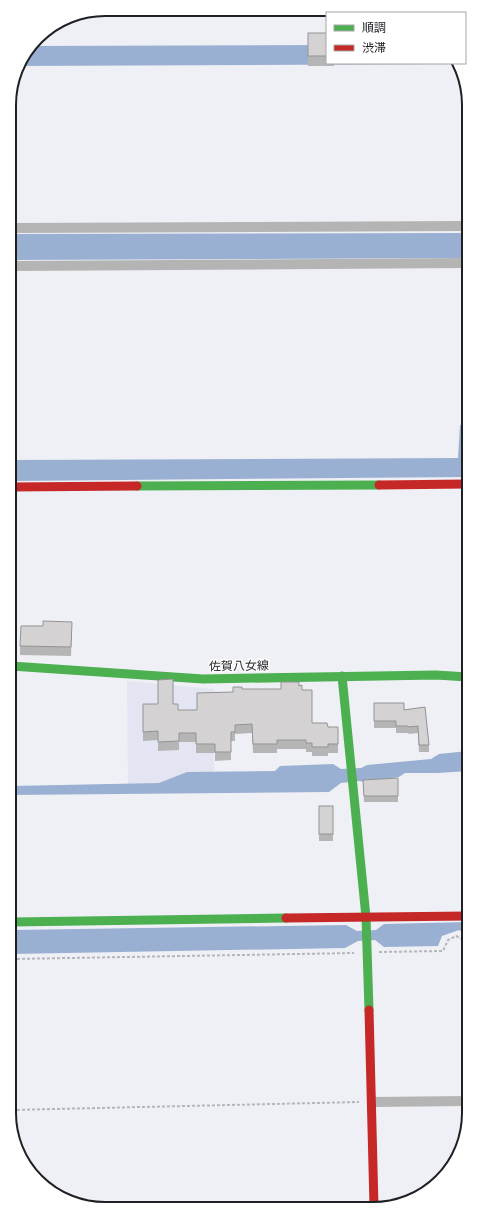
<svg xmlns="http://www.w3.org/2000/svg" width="478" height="1218" viewBox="0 0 478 1218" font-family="'Public Sans','Noto Sans JP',sans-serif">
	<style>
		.built { fill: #e3e5f2 }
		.water { fill: #9ab0d2 }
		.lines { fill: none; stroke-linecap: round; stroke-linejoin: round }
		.path { stroke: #b6b5b9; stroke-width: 2; stroke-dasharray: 3 2; stroke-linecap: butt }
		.street { stroke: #b4b4b5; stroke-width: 10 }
		.fast { stroke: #4caf50; stroke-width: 9 }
		.jam { stroke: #c62828; stroke-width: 9 }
		.wall { fill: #b6b5b5 }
		.building { fill: #d4d2d3; stroke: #949394 }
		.labels { text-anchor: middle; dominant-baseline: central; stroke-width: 3; stroke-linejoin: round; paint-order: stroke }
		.street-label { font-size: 12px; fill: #1f2024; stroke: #fff }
		.rim { fill: none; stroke: #1f2024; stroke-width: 2 }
	</style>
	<rect width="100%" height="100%" fill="#eff0f6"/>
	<polygon class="built" points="127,681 214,689 214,787 128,789"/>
	<g class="water">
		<polygon points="327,45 327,63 455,63 456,64 18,66 19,62 32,46"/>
		<polygon points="466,233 466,258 10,260 10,234"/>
		<polygon points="460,425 467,425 467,477 10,481 10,460 458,458"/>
		<polygon points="465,492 467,492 467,566"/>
		<polygon points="468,751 468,771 438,773 405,773 399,777 363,782 360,781 341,783 329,792 11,795 11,786 159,783 187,772 275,771 280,766 333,764 341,769 361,768 367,765 431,759 439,754"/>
		<polygon points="468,922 468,939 467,935 459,930 442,936 438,946 384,947 375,940 358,941 345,948 12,954 12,930 346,925 357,931 376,930 384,924"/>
	</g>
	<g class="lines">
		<g class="path">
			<polyline points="379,952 443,951 448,940 456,936 462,939 467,951 468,951"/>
			<polyline points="12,959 354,953"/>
			<polyline points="12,1110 359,1102"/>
		</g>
		<g class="street">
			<polyline points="10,228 466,226"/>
			<polyline points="10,266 466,263"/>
			<polyline points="372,1102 469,1101"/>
		</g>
		<g class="fast">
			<polyline points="137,486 379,485"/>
			<polyline points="11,666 203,679 436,675 468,677"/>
			<polyline points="342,676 366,917 369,1010"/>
			<polyline points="12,922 286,918"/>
		</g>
		<g class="jam">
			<polyline points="379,485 467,484"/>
			<polyline points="10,487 137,486"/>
			<polyline points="286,918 468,916"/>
			<polyline points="369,1010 374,1206"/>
		</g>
	</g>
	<g class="wall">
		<polygon points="308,33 327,33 327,63 334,63 334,66 308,66"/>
		<polygon points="72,631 71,656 20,655 20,646"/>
		<polygon points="299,686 302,690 312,723 328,727 338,727 338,753 328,753 328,756 312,756 312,752 306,752 306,749 277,749 277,753 253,753 252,733 235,734 235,741 231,741 231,760 215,761 215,753 196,753 196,742 179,742 179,750 158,751 158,740 143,741 143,704 173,704 178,710 197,710 233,692 242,689 281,689"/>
		<polygon points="374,703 404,710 425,707 429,745 429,752 419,752 418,733 409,734 408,733 396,733 396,728 374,728"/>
		<polygon points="398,778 398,802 364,802 363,780"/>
		<polygon points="319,806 333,834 333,841 319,841"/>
	</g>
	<g class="building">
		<rect x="308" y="33" width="19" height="23"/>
		<polygon points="43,621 72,622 71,647 20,646 21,626 43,626"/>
		<polygon points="173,679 173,704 178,704 178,710 197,710 197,693 233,692 233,687 242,687 242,689 281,689 281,682 299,682 299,686 302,685 302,690 312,690 312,723 327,723 328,727 338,727 338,744 328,744 328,747 312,747 312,743 306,743 306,740 277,740 277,744 253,744 252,724 235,725 235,732 231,732 231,752 215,752 215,744 196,744 196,733 179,733 179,741 158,742 158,731 143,732 143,704 158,704 158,680"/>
		<polygon points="374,703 404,703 404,710 425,707 429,745 419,745 418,726 409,727 408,726 396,726 396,721 374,721"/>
		<polygon points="398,778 398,796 364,796 363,780"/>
		<rect x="319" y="806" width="14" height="28"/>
	</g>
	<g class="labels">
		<g class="street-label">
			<text transform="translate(239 666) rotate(-1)">佐賀八女線</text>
		</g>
	</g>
	<path d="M0 0H478V1218H0ZM105 16H373A89 89 0 0 1 462 105V1113A89 89 0 0 1 373 1202H105A89 89 0 0 1 16 1113V105A89 89 0 0 1 105 16Z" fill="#fff" fill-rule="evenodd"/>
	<path class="rim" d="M105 16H373A89 89 0 0 1 462 105V1113A89 89 0 0 1 373 1202H105A89 89 0 0 1 16 1113V105A89 89 0 0 1 105 16Z"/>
	<rect x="326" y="12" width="140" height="52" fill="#ffffff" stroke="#a5a6a7"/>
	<rect x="334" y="25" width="20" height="6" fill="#4caf50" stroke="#a5a6a7"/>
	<text x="362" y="32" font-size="12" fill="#1f2024">順調</text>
	<rect x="334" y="45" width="20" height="6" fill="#c62828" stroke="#a5a6a7"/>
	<text x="362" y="52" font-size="12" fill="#1f2024">渋滞</text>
</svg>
